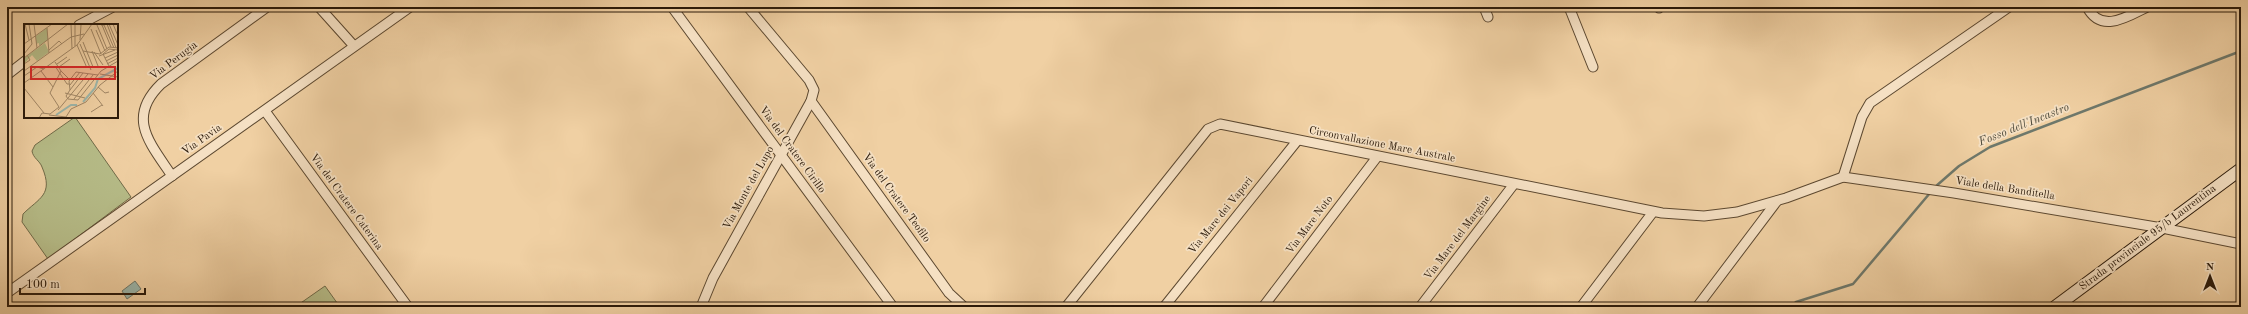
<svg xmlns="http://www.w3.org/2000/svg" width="2248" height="314" viewBox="0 0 2248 314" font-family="'Old Standard TT',serif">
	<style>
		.green { fill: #b6bc88; stroke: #706b49 }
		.water { fill: #9bb6ab; stroke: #6e786b }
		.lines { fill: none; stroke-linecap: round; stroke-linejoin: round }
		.stream { stroke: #6e786b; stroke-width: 2.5 }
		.street-casing { stroke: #5c4830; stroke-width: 11 }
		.secondary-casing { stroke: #2b1a0a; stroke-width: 14 }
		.street { stroke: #f5e0c3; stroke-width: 9 }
		.secondary { stroke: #f5e0c3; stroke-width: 12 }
		.labels { text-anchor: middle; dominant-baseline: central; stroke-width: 3.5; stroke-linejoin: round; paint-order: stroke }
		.street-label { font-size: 11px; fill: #2b1a0a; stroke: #f5e0c3 }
		.water-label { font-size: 12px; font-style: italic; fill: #4d493a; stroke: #f5e0c3 }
		.inset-river { fill: none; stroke: #9bb6ab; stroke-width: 2 }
		.inset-road { fill: none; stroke: #a18766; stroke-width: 1 }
		.view { fill: #d62828; fill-opacity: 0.15; stroke: #d62828; stroke-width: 2 }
		.inset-edge { fill: none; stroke: #2b1a0a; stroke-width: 2 }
	</style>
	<rect width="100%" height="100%" fill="#f0d0a3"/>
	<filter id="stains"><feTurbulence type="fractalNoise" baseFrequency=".005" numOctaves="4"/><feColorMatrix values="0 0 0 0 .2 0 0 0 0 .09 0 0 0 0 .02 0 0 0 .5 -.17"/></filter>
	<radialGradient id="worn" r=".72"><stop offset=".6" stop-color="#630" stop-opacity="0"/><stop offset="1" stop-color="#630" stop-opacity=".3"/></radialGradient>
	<g class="green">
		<path d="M75 117 131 197 48 259 22 222 23 214C39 198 54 195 42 167 40 161 33 158 32 151L35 145Z"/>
		<polygon points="325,286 340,307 295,307"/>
	</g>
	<polygon class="water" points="135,281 141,289 127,299 122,291"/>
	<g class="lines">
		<g class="stream">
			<polyline points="1935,187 1959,166 1990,147 2241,51"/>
			<polyline points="1791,307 1796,302 1853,284 1930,193"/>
		</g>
		<defs>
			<g id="street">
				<polyline points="319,7 354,46"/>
				<polyline points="672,7 893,307"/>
				<polyline points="1484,7 1488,17"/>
				<polyline points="1569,7 1593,67"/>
				<polyline points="1658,7 1659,8"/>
				<path d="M2087 7C2101 34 2127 17 2147 7"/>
				<polyline points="79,25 113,7"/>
				<polyline points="7,75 25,61"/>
				<polyline points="811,101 949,293 964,307"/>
				<polyline points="265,111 408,307"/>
				<path d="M172 176C150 143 126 118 161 84L267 7"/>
				<polyline points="1843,177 1862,117 1870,103 2009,7"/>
				<polyline points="7,293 410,7"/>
				<polyline points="701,307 713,278 811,101 814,90 809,80 748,7"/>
				<polyline points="1066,307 1208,129 1220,124 1662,213 1704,216 1737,212 1786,198 1843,177 1954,193 2162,228 2241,244"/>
				<polyline points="1164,307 1297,141"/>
				<polyline points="1263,307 1377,157"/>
				<polyline points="1420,307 1514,184"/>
				<polyline points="1581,307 1653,212"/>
				<polyline points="1697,307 1777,201"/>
			</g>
			<polyline id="secondary" points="2055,307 2241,169"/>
		</defs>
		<use href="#street" class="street-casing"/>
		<use href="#secondary" class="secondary-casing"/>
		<use href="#street" class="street"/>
		<use href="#secondary" class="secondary"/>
	</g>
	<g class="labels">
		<g class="street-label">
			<text transform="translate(174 61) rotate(-37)">Via Perugia</text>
			<text transform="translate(202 140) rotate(-35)">Via Pavia</text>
			<text transform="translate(1382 145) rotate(11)">Circonvallazione Mare Australe</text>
			<text transform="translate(792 150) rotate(54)">Via del Cratere Cirillo</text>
			<text transform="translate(749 188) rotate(-61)">Via Monte del Lupo</text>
			<text transform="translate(2005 189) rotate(9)">Viale della Banditella</text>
			<text transform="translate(896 198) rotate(54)">Via del Cratere Teofilo</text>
			<text transform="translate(346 202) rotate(54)">Via del Cratere Caterina</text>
			<text transform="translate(1221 216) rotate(-51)">Via Mare dei Vapori</text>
			<text transform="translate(1310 225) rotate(-53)">Via Mare Noto</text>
			<text transform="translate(1458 238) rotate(-53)">Via Mare del Margine</text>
			<text transform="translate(2148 238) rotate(-37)">Strada provinciale 95/b Laurentina</text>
		</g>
		<g class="water-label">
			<text transform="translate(2024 125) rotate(-22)">Fosso dell'Incastro</text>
		</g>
	</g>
	<g transform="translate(24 24)">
		<rect width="94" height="94" fill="#f0d0a3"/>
		<path d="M23 4 24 16 15 22V19L12 20V12ZM21 19 25 28 13 37 8 31 1 39 0 34Z" fill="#b6bc88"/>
		<path class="inset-river" d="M59 78 71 64 74 55 94 44M32 91 47 81H53"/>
		<path class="inset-road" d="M1 0 5 16M10 0 13 24M47 0 48 25M83 0 92 24M85 0 94 21M89 0 94 12M73 1 83 25M77 1H80L90 24M78 1 87 23M23 4 25 29M67 5 77 30M72 6 81 27M56 16 57 1M59 18 69 43M0 20 28 0M56 20 59 27 76 30 85 23 94 24M53 21 63 44M51 22V0M25 26 35 17 38 20M59 27 67 46M68 27 74 42M70 28 79 41M0 30 8 20 5 0M75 32 91 26M0 34 44 0M81 34 94 28M82 37 94 31M0 40 6 36 3 31M33 40 43 33M83 40 94 34M31 42 43 60H45M85 42 79 30 85 25 94 26M35 43 46 35M0 47 47 13 60 10M17 47 29 63M37 47 46 56M76 50 94 53M74 51 52 48 45 57 46 66 42 72 44 75 54 76 77 47 94 37M0 52 13 43 20 45M0 59 53 21 68 0M46 61 56 48M74 63 81 69 85 68M0 64 20 89M46 66 59 49M41 69 61 74M69 69 79 82M50 75 69 51M34 86 64 50M67 88 78 81M25 91 42 93M42 93 47 85 62 78 76 61 94 47M15 94 18 89 26 90 35 83 26 69 37 47 31 38"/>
		<path class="view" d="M7 43H91V55H7Z"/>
		<rect width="94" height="94" class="inset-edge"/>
	</g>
	<rect width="2248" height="314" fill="none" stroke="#f0d0a3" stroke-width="24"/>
	<rect x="8" y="8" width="2232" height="298" fill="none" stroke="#2b1a0a" stroke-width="2"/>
	<rect x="12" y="12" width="2224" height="290" fill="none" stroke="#2b1a0a"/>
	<g transform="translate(2210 276)" stroke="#f5e0c3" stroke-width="3" paint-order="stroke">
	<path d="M0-3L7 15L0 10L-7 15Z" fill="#2b1a0a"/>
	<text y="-6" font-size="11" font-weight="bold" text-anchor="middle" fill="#2b1a0a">N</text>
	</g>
	<path d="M20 288v6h125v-6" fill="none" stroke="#2b1a0a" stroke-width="2"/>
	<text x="26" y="288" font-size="12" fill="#2b1a0a" stroke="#f5e0c3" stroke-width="3" paint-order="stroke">100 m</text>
	<rect width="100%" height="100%" filter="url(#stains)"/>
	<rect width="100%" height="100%" fill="url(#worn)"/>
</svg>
